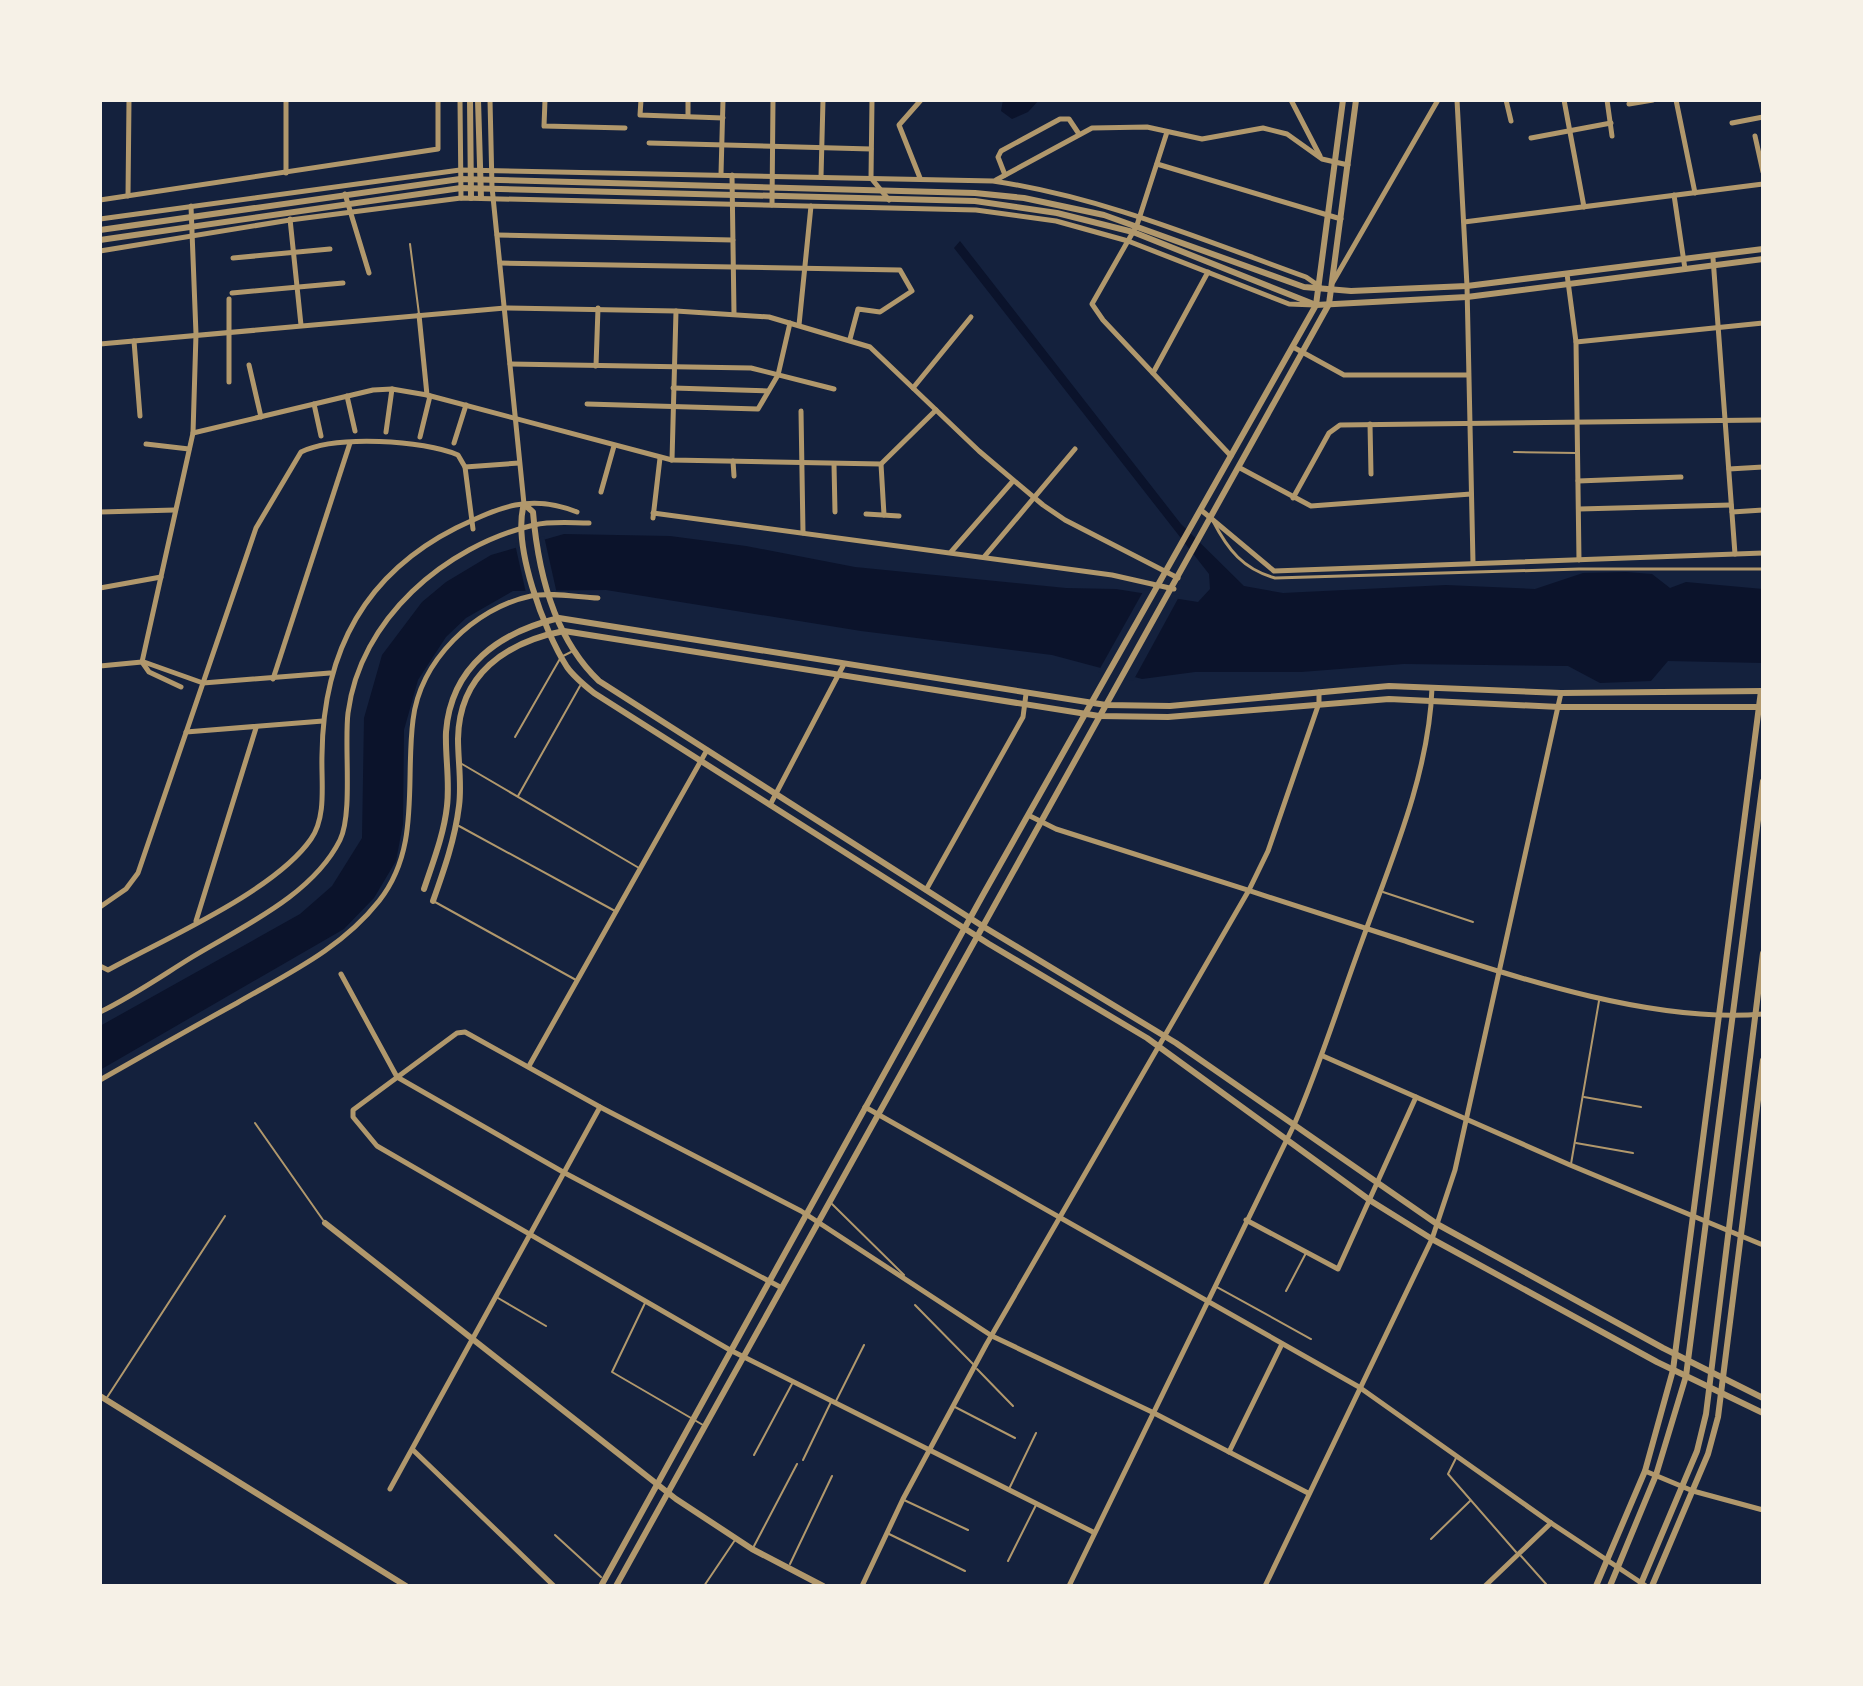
<svg xmlns="http://www.w3.org/2000/svg" width="1863" height="1686" viewBox="0 0 1863 1686" font-family="'IBM Plex Sans',sans-serif">
	<style>
		.water { fill: #0b132b }
		.pier { fill: #14213d }
		.lines { fill: none; stroke-linecap: round; stroke-linejoin: round }
		.service { stroke: #b1986c; stroke-width: 2 }
		.pedestrian { stroke: #b1986c; stroke-width: 3 }
		.minor { stroke: #b1986c; stroke-width: 5 }
		.tertiary { stroke: #b1986c; stroke-width: 6 }
	</style>
	<rect width="100%" height="100%" fill="#14213d"/>
	<g class="water">
		<polygon points="1003,100 1039,100 1028,112 1012,119 1001,111"/>
		<polygon points="960,241 1181,524 1244,586 1283,593 1446,585 1535,589 1583,573 1626,572 1652,574 1670,588 1686,582 1763,589 1763,663 1668,661 1651,681 1600,683 1568,666 1404,664 1301,672 1195,672 1142,679 1052,655 861,631 606,590 513,591 466,618 446,637 418,680 404,730 403,824 396,861 374,898 344,929 100,1070 100,1026 300,914 332,886 362,838 364,718 382,655 422,602 446,582 491,555 564,534 670,536 746,546 855,567 1066,588 1116,589 1198,602 1210,589 1209,574 954,248"/>
	</g>
	<g class="pier">
		<polygon points="544,536 557,594 526,593 515,544"/>
		<polygon points="1144,590 1180,595 1133,681 1098,672"/>
	</g>
	<g class="lines">
		<g class="service">
			<polyline points="410,244 419,314"/>
			<polyline points="1514,452 1576,453"/>
			<polyline points="515,737 561,657 571,652"/>
			<polyline points="462,764 639,868"/>
			<polyline points="518,796 580,686"/>
			<polyline points="459,826 615,911"/>
			<polyline points="1383,892 1473,922"/>
			<polyline points="435,902 576,980"/>
			<polyline points="1584,1097 1641,1107"/>
			<polyline points="255,1123 323,1220"/>
			<polyline points="1576,1143 1633,1153"/>
			<polyline points="1571,1164 1599,1001"/>
			<polyline points="832,1204 904,1275"/>
			<polyline points="1217,1287 1311,1339"/>
			<polyline points="1286,1291 1306,1253"/>
			<polyline points="498,1298 546,1326"/>
			<polyline points="645,1303 612,1372 703,1425"/>
			<polyline points="915,1305 973,1364"/>
			<polyline points="977,1369 1013,1406"/>
			<polyline points="106,1399 225,1216"/>
			<polyline points="836,1401 864,1345"/>
			<polyline points="955,1407 1015,1438"/>
			<polyline points="754,1455 793,1382"/>
			<polyline points="1456,1458 1448,1474 1516,1552"/>
			<polyline points="803,1460 831,1402"/>
			<polyline points="1009,1489 1036,1433"/>
			<polyline points="904,1500 968,1530"/>
			<polyline points="887,1533 965,1571"/>
			<polyline points="555,1535 601,1577"/>
			<polyline points="1431,1539 1470,1501"/>
			<polyline points="753,1548 797,1464"/>
			<polyline points="1521,1556 1546,1584"/>
			<polyline points="1008,1561 1036,1505"/>
			<polyline points="790,1564 832,1476"/>
			<polyline points="704,1586 735,1540"/>
		</g>
		<path class="pedestrian" d="M1213 521C1228 550 1243 569 1275 578L1579 569H1763"/>
		<g class="minor">
			<polyline points="286,100 286,173"/>
			<polyline points="460,100 461,198"/>
			<polyline points="490,100 492,187 524,504"/>
			<polyline points="545,100 544,126 625,128"/>
			<polyline points="641,100 640,115 723,118"/>
			<polyline points="688,100 688,116"/>
			<polyline points="872,100 871,178 889,200"/>
			<polyline points="1291,100 1320,156"/>
			<polyline points="1457,100 1467,286 1473,563"/>
			<polyline points="1506,100 1511,121"/>
			<polyline points="1564,100 1584,207"/>
			<polyline points="1607,100 1612,136"/>
			<polyline points="1676,100 1695,193"/>
			<polyline points="1629,104 1653,100"/>
			<polyline points="1732,123 1763,117"/>
			<polyline points="1167,132 1137,225 1092,304 1103,320 1231,456"/>
			<polyline points="1755,136 1763,172"/>
			<polyline points="1531,138 1611,123"/>
			<polyline points="649,143 871,149"/>
			<polyline points="1157,164 1341,219"/>
			<polyline points="721,174 723,100"/>
			<polyline points="732,175 734,314"/>
			<polyline points="1005,175 998,157 1001,151 1060,119 1069,119 1079,134"/>
			<polyline points="821,177 823,100"/>
			<polyline points="920,178 899,125 921,100"/>
			<polyline points="996,180 1092,128 1147,127 1202,139 1263,128 1287,134 1322,159 1348,165"/>
			<polyline points="345,194 369,273"/>
			<polyline points="1674,195 1685,269"/>
			<polyline points="128,196 129,100"/>
			<polyline points="100,200 438,149 438,100"/>
			<polyline points="772,205 773,100"/>
			<path d="M100 219 460 170 993 181C1102 197 1203 240 1306 277L1319 286"/>
			<polyline points="290,219 301,325"/>
			<polyline points="1464,222 1763,184"/>
			<polyline points="497,235 733,240"/>
			<polyline points="100,251 290,220 461,198 976,210 1056,221 1128,241 1289,304 1315,305"/>
			<polyline points="233,258 330,249"/>
			<polyline points="1713,258 1735,554"/>
			<polyline points="500,263 900,270 912,291 880,312 858,309 850,339"/>
			<polyline points="1567,274 1576,342 1579,560"/>
			<polyline points="1333,282 1438,100"/>
			<polyline points="232,293 343,283"/>
			<polyline points="229,299 229,382"/>
			<polyline points="419,315 427,395"/>
			<polyline points="799,325 811,206"/>
			<polyline points="134,341 140,416"/>
			<polyline points="1576,342 1763,323"/>
			<polyline points="100,344 505,308 676,311 769,317 870,347 979,451 1043,505 1065,520 1178,578"/>
			<polyline points="1293,347 1344,375 1468,375"/>
			<polyline points="510,364 751,368 834,389"/>
			<polyline points="249,365 261,417"/>
			<polyline points="596,366 598,308"/>
			<polyline points="1153,373 1208,272"/>
			<polyline points="673,388 768,391"/>
			<polyline points="913,388 971,317"/>
			<polyline points="347,396 355,431"/>
			<polyline points="314,404 321,436"/>
			<polyline points="587,404 758,409 778,375 790,323"/>
			<polyline points="801,411 803,533"/>
			<polyline points="1370,424 1371,474"/>
			<polyline points="386,432 392,389"/>
			<polyline points="193,433 373,390 392,389 427,395 672,460 881,464 936,410"/>
			<polyline points="420,437 430,396"/>
			<polyline points="454,443 466,405"/>
			<polyline points="146,444 189,449"/>
			<polyline points="672,460 676,311"/>
			<polyline points="733,461 734,476"/>
			<polyline points="834,464 835,512"/>
			<polyline points="881,464 884,515"/>
			<polyline points="465,467 519,463"/>
			<polyline points="1240,468 1311,506 1471,494"/>
			<polyline points="1729,469 1763,467"/>
			<polyline points="1578,481 1681,477"/>
			<polyline points="601,492 614,446"/>
			<polyline points="1293,498 1329,433 1340,425 1763,420"/>
			<polyline points="1579,509 1731,505"/>
			<polyline points="1201,510 1274,571 1763,553"/>
			<polyline points="100,512 175,510"/>
			<polyline points="1732,512 1763,510"/>
			<polyline points="653,513 1112,575 1174,589"/>
			<polyline points="866,514 899,516"/>
			<polyline points="653,518 660,458"/>
			<polyline points="951,552 1013,481"/>
			<polyline points="984,557 1075,449"/>
			<polyline points="100,588 161,577"/>
			<polyline points="144,662 203,683 330,673"/>
			<polyline points="100,666 142,662"/>
			<polyline points="273,679 350,443"/>
			<polyline points="181,687 149,672 142,662 193,433 196,334 191,206"/>
			<polyline points="186,732 323,721"/>
			<polyline points="770,805 843,666"/>
			<path d="M1030 816 1056 829C1171 865 1287 903 1402 940 1509 975 1650 1024 1763 1014"/>
			<polyline points="926,890 1023,717 1026,694"/>
			<path d="M100 907 126 889 138 873 256 528 301 452C336 435 423 440 458 455L465 467 473 529"/>
			<polyline points="196,921 256,728"/>
			<path d="M100 966 108 970C166 938 275 891 311 839 327 816 321 782 322 755 323 654 363 575 456 528 500 507 530 493 577 512"/>
			<polyline points="341,974 397,1077"/>
			<path d="M100 1012C131 997 160 977 189 959 241 927 312 896 340 840 353 814 344 745 348 713 360 619 445 546 534 525 551 521 571 523 589 523"/>
			<polyline points="1323,1056 1570,1165 1763,1245"/>
			<polyline points="529,1066 707,750"/>
			<polyline points="397,1077 563,1172 782,1288"/>
			<path d="M100 1080C146 1054 191 1028 237 1003 289 973 341 949 379 901 421 848 405 782 413 720 420 661 474 608 531 596 551 592 577 597 598 598"/>
			<polyline points="865,1107 1359,1387 1551,1523 1646,1586"/>
			<polyline points="1246,1220 1338,1269 1416,1097"/>
			<polyline points="413,1450 554,1586"/>
			<polyline points="1229,1452 1282,1344"/>
			<polyline points="1645,1471 1693,1491 1763,1510"/>
			<polyline points="390,1489 600,1107"/>
			<polyline points="1093,1532 730,1350 377,1146 353,1117 353,1110 457,1033 465,1032 600,1107 801,1211 992,1336 1152,1412 1308,1493"/>
			<polyline points="862,1586 903,1499 986,1345 1249,890 1268,851 1319,703 1319,692"/>
			<path d="M1069 1586 1294 1125C1320 1065 1339 1003 1362 941 1391 861 1429 774 1432 688"/>
			<polyline points="1265,1586 1432,1239 1455,1170 1561,693"/>
			<polyline points="1485,1586 1551,1523"/>
		</g>
		<g class="tertiary">
			<polyline points="470,100 471,198"/>
			<polyline points="478,100 481,198"/>
			<polyline points="100,230 460,179 975,193 1024,198 1104,215 1304,287 1351,291 1467,286 1763,249"/>
			<polyline points="100,240 461,188 975,201 1057,213 1133,232 1316,305 1467,297 1763,259"/>
			<path d="M424 889C433 862 444 834 447 806 450 781 445 756 446 732 451 666 500 632 559 618L1106 705 1170 706 1389 686 1561 693 1763 691"/>
			<path d="M433 901C444 870 455 839 459 806 462 784 458 761 458 739 459 674 506 642 564 631L1099 716 1168 717 1389 699 1559 707H1763"/>
			<polyline points="325,1223 676,1499 752,1549 823,1586"/>
			<polyline points="100,1396 406,1586"/>
			<path d="M1763 1398 1663 1348 1437 1224 1176 1043 984 927 599 681C554 638 538 572 533 512L524 504C512 545 544 631 567 667 574 677 584 685 594 693L989 944 1147 1038 1371 1201 1432 1239 1657 1362 1763 1413"/>
			<polyline points="601,1586 984,893 1316,305 1343,100"/>
			<polyline points="616,1586 1329,304 1356,100"/>
			<polyline points="1596,1586 1645,1471 1673,1370 1761,691"/>
			<polyline points="1610,1586 1656,1475 1686,1376 1763,781"/>
			<polyline points="1640,1586 1697,1451 1706,1414 1763,953"/>
			<polyline points="1652,1586 1708,1454 1718,1417 1763,1060"/>
		</g>
	</g>
	<rect width="1863" height="1686" fill="none" stroke="#f6f1e7" stroke-width="204"/>
</svg>
